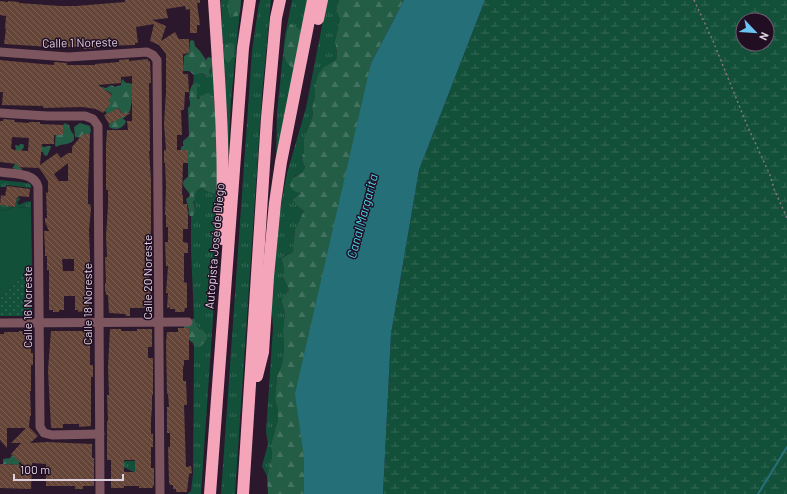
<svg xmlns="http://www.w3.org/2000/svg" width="787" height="494" viewBox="0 0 787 494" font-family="Barlow,sans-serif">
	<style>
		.grass { fill: url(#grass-tufts) }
		.forest { fill: url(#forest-firs) }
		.wetland { fill: url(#wetland-marsh); fill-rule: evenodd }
		.park { fill: url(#park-dots) }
		.garden { fill: #135039 }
		.water { fill: #256f79 }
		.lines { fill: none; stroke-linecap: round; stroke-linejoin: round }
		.stream { stroke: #256f79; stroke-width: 2 }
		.building { fill: url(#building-back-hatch); fill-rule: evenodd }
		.path { stroke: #857587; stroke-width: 1.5; stroke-dasharray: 2 3; stroke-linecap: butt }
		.minor { stroke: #7d555f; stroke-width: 9 }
		.motorway { stroke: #f5a5b9; stroke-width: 12 }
		.labels { text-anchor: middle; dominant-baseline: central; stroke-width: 3; stroke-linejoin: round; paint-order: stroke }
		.street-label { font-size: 12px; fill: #ded1e0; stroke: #210e23 }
		.water-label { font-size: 13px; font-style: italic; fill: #4bd7ea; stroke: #210e23 }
	</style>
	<defs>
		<pattern id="grass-tufts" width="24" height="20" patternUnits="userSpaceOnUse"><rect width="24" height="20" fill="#135039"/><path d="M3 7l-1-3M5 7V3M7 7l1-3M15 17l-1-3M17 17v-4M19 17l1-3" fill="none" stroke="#356855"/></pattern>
		<pattern id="forest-firs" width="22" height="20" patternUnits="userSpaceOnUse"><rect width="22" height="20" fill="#245d46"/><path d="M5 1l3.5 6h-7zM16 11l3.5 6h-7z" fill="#437360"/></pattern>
		<pattern id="wetland-marsh" width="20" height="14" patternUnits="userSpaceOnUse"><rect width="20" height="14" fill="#135039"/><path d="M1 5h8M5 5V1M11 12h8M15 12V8" fill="none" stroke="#356855"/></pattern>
		<pattern id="park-dots" width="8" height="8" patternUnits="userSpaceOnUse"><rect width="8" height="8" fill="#135039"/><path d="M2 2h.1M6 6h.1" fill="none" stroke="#356855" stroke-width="1.8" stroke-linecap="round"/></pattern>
		<pattern id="building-back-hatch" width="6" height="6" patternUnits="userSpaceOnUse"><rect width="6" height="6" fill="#644538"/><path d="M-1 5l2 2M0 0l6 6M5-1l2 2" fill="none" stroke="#7a5f54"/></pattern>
	</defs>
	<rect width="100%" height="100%" fill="#2b182d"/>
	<g class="grass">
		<polygon points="221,0 241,0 231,101 227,177"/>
		<polygon points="260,0 271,0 262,95 235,494 221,494 252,51 259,3 260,3"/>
		<polygon points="292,0 310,0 279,159 276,157 277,112 285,36"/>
		<polygon points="327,0 339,0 336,11 340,19 335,41 337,53 336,60 331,64 315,86 315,97 312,108 313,115 304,139 304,151 302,160 305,167 302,173 294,176 301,193 292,200 297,206 304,211 295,229 293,252 284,256 281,258 284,268 284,279 289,290 282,298 282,303 285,313 283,329 284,354 281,367 277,376 275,399 278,410 278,419 271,445 272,456 267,476 262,466 268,444 266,432 273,328 271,297 279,215 287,173 306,108"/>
		<polygon points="213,66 214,97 209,94 197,98 197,86 193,85 194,74 202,73 205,76 210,72 211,67"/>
		<polygon points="0,180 28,183 31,185 31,188 7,185 5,187 0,187"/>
		<polygon points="219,184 219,231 201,494 187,494 191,491 193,474 194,346 199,346 201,329 198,328 194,318 191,250 191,216 193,216 195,206 193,201 195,194 197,190 202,188 208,192"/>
		<polygon points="17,197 19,197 20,200 17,202 19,205 25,202 31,201 31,208 15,207 0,211 0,205 15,207"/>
		<polygon points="123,461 139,461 138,486 137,485 134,472 123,467"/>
	</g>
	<g class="forest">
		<polygon points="229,0 241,0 240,12 238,16 234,16 228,13 228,9 227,7"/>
		<path d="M339 0H404L371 63 304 458V494H268L267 476 272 456 271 445 278 419V410L275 399 277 376 281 367 284 354 283 329 285 313 282 303V298L289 290 284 279V268L281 258 293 252 295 229 304 211 297 206 292 200 301 193 296 192 291 188C290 179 294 176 302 173L305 167 302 160 304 151V139L313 115 312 108 315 97V86L318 75 323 68 336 60 337 53 335 41 340 19 336 11Z"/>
		<path d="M291 24 303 31 294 68C282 63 283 49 286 39 287 33 287 28 291 24Z"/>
		<polygon points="192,40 194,41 195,46 200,51 206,60 208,57 212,58 215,61 213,67 211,67 208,75 206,76 202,73 194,75 189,71 183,71 184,56 189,53 190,41"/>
		<path d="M230 43 234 44C235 51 234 59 228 63 222 58 222 49 227 44Z"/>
		<path d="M122 79 126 83H129L132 84V97L135 100H132L130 111 123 119 126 121C124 129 115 131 109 127V124L123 116 119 108 107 114 105 111 110 103 108 102 112 94 106 90 104 91 98 86 106 88 111 85 115 87 121 85Z"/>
		<path d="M195 83 197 86V98L199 99 200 95 202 96 207 93 214 97 219 184 214 193 208 192 202 188 197 190 194 197 195 199 193 202C195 206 195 210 194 214L193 216H190L188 213 189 210 186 199 190 196 189 193C186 188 178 183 188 177V150H181V147L184 146 183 144V141L189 136 188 108 190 106V101L189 98 190 95 189 93 192 85Z"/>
		<path d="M65 123 69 125 71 131 74 135V140C68 146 62 143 56 147L55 145 56 129V135H63V125Z"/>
		<polygon points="80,123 90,126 91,131 89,135 81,138 75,137 74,127"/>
		<path d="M20 144H23L24 146 23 149H22L19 167 22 168 21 171 12 168C17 164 15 158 14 152L16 149 15 146 16 145 19 146Z"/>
		<polygon points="40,146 45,147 49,146 51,147 47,156 44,155 43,152 40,152"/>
		<path d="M194 318 198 328C204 330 206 333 207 339L201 346H194L193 343 188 339 184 328V326Z"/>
		<polygon points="12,455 23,461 19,462 19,465 3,464 3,459 10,458"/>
	</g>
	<path class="wetland" d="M485 0H787V494H383L391 334 419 170ZM743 20H767V44H743Z"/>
	<polygon class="park" points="32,267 31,313 28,316 0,316 0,298"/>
	<polygon class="garden" points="15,207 31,208 32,267 0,298 0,211"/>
	<polygon class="water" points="404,0 485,0 419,170 391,334 383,494 304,494 304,458 295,394 371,63"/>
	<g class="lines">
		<polyline class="stream" points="758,494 787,447"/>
	</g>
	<g class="building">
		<polygon points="125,0 200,0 200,3 197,3 200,25 197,25 197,33 190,33 190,9 186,10 185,6 166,9 168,18 152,20 166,26 161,41 175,32 179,39 189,39 189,53 183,54 183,74 188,74 189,92 185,92 184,110 181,110 182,135 177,135 177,150 188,150 188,163 183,163 182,195 183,195 183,204 187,204 188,216 188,229 183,229 183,242 188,243 188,253 184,253 184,282 187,283 187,308 185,308 184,312 175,312 175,309 170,309 170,307 167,308 168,293 166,293 168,266 166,266 165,242 168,242 168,227 166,227 166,215 165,215 166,186 165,163 164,163 164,150 166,150 164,124 166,92 166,54 159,45 150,41 154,24 136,27 138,43 135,43 135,45 97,46 97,48 84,49 83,47 66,47 66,48 4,44 6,29 5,29 6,16 0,15 0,1 8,2 8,1 19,2 19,3 60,6 76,6 125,2"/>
		<polygon points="129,59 129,61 148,59 148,61 150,61 151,83 149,83 150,151 149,151 151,180 151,228 150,255 149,255 149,283 151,283 151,296 149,296 149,308 130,308 130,316 126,316 125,314 109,313 108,295 106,295 106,292 105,291 105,283 106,283 105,257 107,257 106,236 108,206 108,190 106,190 106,146 107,130 128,130 127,121 132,121 132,76 121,77 121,83 98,85 112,95 108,102 111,103 103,113 96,109 82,107 43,108 43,106 2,105 3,92 0,92 0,60 42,64 54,65 54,62 67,63 67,65 95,65 95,64 119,62 119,60"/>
		<polygon points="119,108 121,113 131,113 109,124 104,115"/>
		<path d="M3 119 15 120 14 122 29 123V122H40V124L63 125V135H54V144H42L40 165 57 153 61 158 68 153H72V147L83 134H90L88 191V204H90L91 208 89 231 91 284 90 295H89V309H86V311L78 312V310H75V296H64V310H59V312H53V310H49V270H47V256H45V248L44 231H49L45 222V218H47L46 192 48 193V181L39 168 17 167V164L0 162V121H3ZM12 137 29 138 28 151 13 150V149H11ZM68 163V181H59L54 174ZM62 259H74V271H63Z"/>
		<polygon points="7,186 30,189 29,197 19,196 18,197 17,197 15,207 0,205 1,195 5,196"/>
		<polygon points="178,328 189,328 189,360 184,360 184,366 183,366 183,381 186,381 187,405 184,405 186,467 191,466 192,473 189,474 187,492 176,492 176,489 173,489 173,485 170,485 169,482 168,447 170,447 170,433 167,433 167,407 169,407 168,394 167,394 166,342 167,332 178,332"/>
		<path d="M110 329H121V331H137V329H152V347H148V358H153V395H152V408L151 419V434H153V447H151V468H154V485L152 488H139V486H124V488H111V460H107V421H108L107 395H109L108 367ZM124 460H135V472H124Z"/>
		<polygon points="19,331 31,331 31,353 33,353 33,365 31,365 31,391 30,391 31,416 30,416 29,427 38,436 30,443 47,442 92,444 92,458 94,458 94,486 83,486 83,489 75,489 75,486 46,486 46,464 32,463 31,489 0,488 0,464 23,465 11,454 21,443 11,443 26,428 7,428 7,448 0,440 0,334 4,334 4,332 19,332"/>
		<polygon points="51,331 90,331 90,365 93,365 93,377 91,377 91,426 79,427 79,424 63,424 63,428 51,428 48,370"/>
	</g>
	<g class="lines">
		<polyline class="path" points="694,0 713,41 747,125 770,175 774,189 787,218"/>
		<g class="minor">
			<polyline points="0,52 68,57 147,52 153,55 157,60 160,494"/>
			<polyline points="0,113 47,116 85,116 93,119 98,126 100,494"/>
			<path d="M0 172C12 174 35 172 38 187L40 427 44 433 52 435 100 434"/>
			<polyline points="0,323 188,322"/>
		</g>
		<g class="motorway">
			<path d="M214 0C219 79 226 160 221 239"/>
			<polyline points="318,19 322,0"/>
			<polyline points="257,376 263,352 268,277 275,203 281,162 313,0"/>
			<polyline points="210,494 243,48 250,0"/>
			<polyline points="243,494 267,118 276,18 280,0"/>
		</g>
	</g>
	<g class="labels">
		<g class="street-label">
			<text transform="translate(80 42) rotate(-1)">Calle 1 Noreste</text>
			<text transform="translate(214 246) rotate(-85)">Autopista José de Diego</text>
			<text transform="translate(147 277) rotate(-90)">Calle 20 Noreste</text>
			<text transform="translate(87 304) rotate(-90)">Calle 18 Noreste</text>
			<text transform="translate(27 307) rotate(-90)">Calle 16 Noreste</text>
		</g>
		<g class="water-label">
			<text transform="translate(362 216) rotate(-75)">Canal Margarita</text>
		</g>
	</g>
	<g transform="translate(755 32) rotate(115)"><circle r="19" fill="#210e23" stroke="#6d5c6f"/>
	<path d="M0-3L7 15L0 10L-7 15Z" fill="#6ac3f1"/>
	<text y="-6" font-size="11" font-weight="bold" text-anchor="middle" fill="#ded1e0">N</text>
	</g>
	<path d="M14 474v6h109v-6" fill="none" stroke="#ded1e0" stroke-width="2"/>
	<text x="20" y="474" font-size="12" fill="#ded1e0" stroke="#210e23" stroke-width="3" paint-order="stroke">100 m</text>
</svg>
